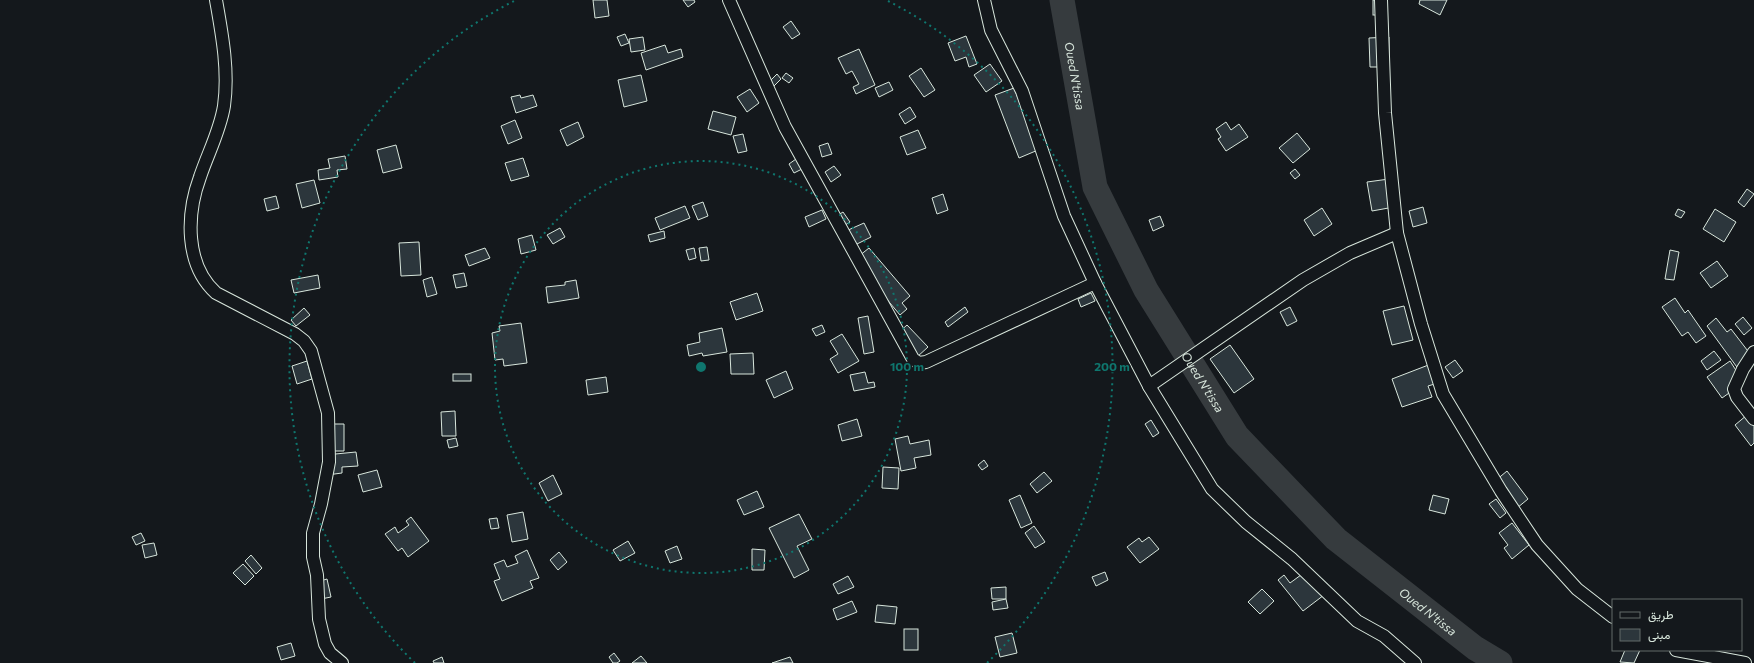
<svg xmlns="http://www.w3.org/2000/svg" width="1754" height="663" viewBox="0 0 1754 663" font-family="Commissioner,Vazirmatn,sans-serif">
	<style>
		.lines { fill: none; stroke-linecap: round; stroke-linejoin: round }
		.river { stroke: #363b3e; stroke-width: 25 }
		.building { fill: #2c363c; stroke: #d8e6dc }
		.minor-casing { stroke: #d8e6dc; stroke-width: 14 }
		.minor { stroke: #14181c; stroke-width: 12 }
		.ring { fill: none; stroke: #0f766e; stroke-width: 2; stroke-dasharray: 2 4 }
		.labels { text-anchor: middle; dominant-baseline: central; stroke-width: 3; stroke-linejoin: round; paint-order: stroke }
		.water-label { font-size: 12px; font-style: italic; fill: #d8e6dc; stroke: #14181c }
		.centre { fill: #0f766e; stroke: #14181c; stroke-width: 2 }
		.ring-label { font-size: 12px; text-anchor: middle; font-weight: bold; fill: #0f766e; stroke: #14181c; stroke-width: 3; stroke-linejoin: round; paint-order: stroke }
	</style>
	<rect width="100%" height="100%" fill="#14181c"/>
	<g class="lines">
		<path class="river" id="s1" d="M1062 0 1095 187 1146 290 1237 436 1336 539 1475 648 1500 663"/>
	</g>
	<g class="building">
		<polygon points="593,0 607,0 609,16 595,18"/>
		<polygon points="683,0 694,0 695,2 688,7"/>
		<rect x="1373" y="0" width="14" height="15"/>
		<polygon points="1420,0 1447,0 1440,15 1419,4"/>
		<polygon points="791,21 800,34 792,39 783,27"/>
		<polygon points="625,34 629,43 621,46 617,37"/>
		<polygon points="966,36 977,64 969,67 966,57 955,61 948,43"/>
		<polygon points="643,37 645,50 631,52 629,39"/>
		<polygon points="1389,37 1389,67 1370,67 1369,38"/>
		<polygon points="665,45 668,53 681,49 683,57 646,70 641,53"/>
		<polygon points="859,49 875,85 856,94 853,87 859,84 852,71 846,74 838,58"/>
		<polygon points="990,64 1002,81 986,92 974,75"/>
		<polygon points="921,68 935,90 924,97 909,76"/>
		<polygon points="786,73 793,78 789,83 782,78"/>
		<polygon points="777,74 781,79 773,87 769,82"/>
		<polygon points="641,75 647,101 624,107 618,80"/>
		<polygon points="889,82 893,90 879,97 875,88"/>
		<polygon points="1014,88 1038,150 1019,158 995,95"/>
		<polygon points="750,89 759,103 747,112 737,97"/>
		<polygon points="520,95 521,98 533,95 537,106 516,113 511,97"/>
		<polygon points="910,107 916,117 905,124 899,114"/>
		<polygon points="713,111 736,117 731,135 708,129"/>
		<polygon points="515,120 522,138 508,144 501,126"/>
		<polygon points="578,122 584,137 567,146 560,130"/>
		<polygon points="1226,122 1231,130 1239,124 1248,137 1226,151 1218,139 1221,137 1216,129"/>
		<polygon points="918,130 926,148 907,155 900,137"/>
		<polygon points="1297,133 1310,149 1293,163 1279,148"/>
		<polygon points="743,134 747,151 738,153 733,136"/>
		<polygon points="828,143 832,154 822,157 819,146"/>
		<polygon points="396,145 402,168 383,173 377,150"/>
		<polygon points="345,156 347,169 337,170 338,177 319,180 318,170 330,168 328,159"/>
		<polygon points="523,158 529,176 511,181 505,163"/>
		<polygon points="796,159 802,169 794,173 789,164"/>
		<polygon points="834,166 841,175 831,182 825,172"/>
		<polygon points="1295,169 1300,175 1295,179 1290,173"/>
		<polygon points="1389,179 1394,207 1372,211 1367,182"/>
		<polygon points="314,180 320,203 302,208 296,184"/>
		<polygon points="1747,189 1754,194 1744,207 1738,202"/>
		<polygon points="943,194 948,210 937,214 932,198"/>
		<polygon points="276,196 279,208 267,211 264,199"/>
		<polygon points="703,202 708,216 698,220 692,206"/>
		<polygon points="685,206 690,218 660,230 655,218"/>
		<polygon points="1423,207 1427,223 1413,227 1409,211"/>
		<polygon points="1322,208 1332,224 1314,236 1304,220"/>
		<polygon points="1678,209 1685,212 1681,218 1675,215"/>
		<polygon points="1715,209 1736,222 1724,242 1703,229"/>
		<polygon points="822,210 826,219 809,227 805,217"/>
		<polygon points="843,212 850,222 842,227 835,217"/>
		<polygon points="1160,216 1164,226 1153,231 1149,220"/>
		<polygon points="864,223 871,237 853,246 846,231"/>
		<polygon points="560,228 565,237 553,244 547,235"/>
		<polygon points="664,231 665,238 650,242 648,235"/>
		<polygon points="532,235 536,250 521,254 518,239"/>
		<polygon points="419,242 421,275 401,276 399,243"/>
		<polygon points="707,247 709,260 701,261 699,248"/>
		<polygon points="485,248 490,258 469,266 465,255"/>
		<polygon points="694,248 696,258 689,260 686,250"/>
		<polygon points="869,248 910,296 902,303 907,309 900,315 854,260"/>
		<polygon points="1670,250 1679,252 1674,280 1665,279"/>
		<polygon points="1717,261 1728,276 1711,288 1700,273"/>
		<polygon points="464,273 467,286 456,288 453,275"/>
		<polygon points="318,275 320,288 294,293 291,280"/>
		<polygon points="432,277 437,294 427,297 423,280"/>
		<polygon points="576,280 579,298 548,303 546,287 565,285 565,282"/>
		<polygon points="757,293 763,311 736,320 730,302"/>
		<polygon points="1091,293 1095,301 1081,307 1078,299"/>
		<polygon points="1675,298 1685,313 1688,310 1706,336 1696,343 1688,332 1682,336 1662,307"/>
		<polygon points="1404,306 1413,340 1392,345 1383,311"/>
		<polygon points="965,307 968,312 948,327 945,322"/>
		<polygon points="1290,307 1297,321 1287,326 1280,312"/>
		<polygon points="304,308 310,315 296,326 291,320"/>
		<polygon points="868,316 874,352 864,354 858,318"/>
		<polygon points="1743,317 1752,328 1744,335 1735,324"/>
		<polygon points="1716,318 1727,332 1731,329 1754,359 1739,370 1707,326"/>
		<polygon points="521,323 527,363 504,366 503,359 495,360 492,333 500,331 499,326"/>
		<polygon points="822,325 825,332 816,336 812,329"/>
		<polygon points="907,325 928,347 917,357 896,335"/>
		<polygon points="722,328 727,352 703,356 702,353 689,356 687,345 700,342 699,333"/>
		<polygon points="842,334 859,361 838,373 830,359 838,354 830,341"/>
		<polygon points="1230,345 1254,379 1234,393 1210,359"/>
		<polygon points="1714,351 1721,360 1707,370 1701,361"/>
		<polygon points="753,353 754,374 731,374 730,354"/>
		<polygon points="1455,360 1463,371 1453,378 1445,367"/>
		<polygon points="307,361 312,379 297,384 292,366"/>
		<polygon points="1730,361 1739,375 1739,386 1722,398 1707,377"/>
		<polygon points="1431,364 1438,383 1428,386 1432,397 1402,407 1392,379"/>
		<polygon points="786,371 793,389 774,398 766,380"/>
		<polygon points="865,372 868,383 874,382 875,387 854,391 850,375"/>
		<rect x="453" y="374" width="18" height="7"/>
		<polygon points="606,377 608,392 588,395 586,380"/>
		<polygon points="455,411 456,436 442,436 441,412"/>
		<polygon points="1747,415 1754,425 1754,443 1751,446 1735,425"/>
		<polygon points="857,419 862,436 842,441 838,425"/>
		<polygon points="1151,420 1159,433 1153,437 1145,424"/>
		<polygon points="327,424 344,424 344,451 328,451"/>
		<polygon points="908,436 910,444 929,440 931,455 914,458 916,468 901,471 895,439"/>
		<polygon points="456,438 458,446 449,448 447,440"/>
		<polygon points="356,452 358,466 342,467 342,473 327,475 325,455"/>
		<polygon points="984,460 988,466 982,470 978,465"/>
		<polygon points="883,467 899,468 898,489 882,488"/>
		<polygon points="377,470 382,487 363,492 358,475"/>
		<polygon points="1507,471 1528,499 1517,508 1495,481"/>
		<polygon points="1044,472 1052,481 1037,493 1030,484"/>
		<polygon points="553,475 562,494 548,501 539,483"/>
		<polygon points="757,491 764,507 744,515 737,500"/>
		<polygon points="1020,495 1032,523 1021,528 1009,500"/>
		<polygon points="1433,495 1449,499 1445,514 1429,510"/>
		<polygon points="1496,499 1506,513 1500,518 1489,504"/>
		<polygon points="523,512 528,539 512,542 507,515"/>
		<polygon points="799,514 812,539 797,546 809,570 794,578 769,528"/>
		<polygon points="411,517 429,541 408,557 402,548 398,551 385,534 395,527 398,533 409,525 406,521"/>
		<polygon points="497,518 499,528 491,529 489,519"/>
		<polygon points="1512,523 1529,545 1512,559 1504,548 1508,545 1499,533"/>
		<polygon points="1034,526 1045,542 1035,548 1025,533"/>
		<polygon points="141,533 145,541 136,545 132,537"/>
		<polygon points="1149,537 1159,549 1140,563 1127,547 1139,538 1142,542"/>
		<polygon points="628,541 635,553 620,561 613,550"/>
		<polygon points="154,543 157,555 145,558 142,545"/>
		<polygon points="677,546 682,559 670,563 665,551"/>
		<polygon points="752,549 765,550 764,570 752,570"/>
		<polygon points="527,550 539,578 530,581 533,588 502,601 494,581 500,579 494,564 504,560 507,567 518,563 515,556"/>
		<polygon points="559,552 567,562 558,570 550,560"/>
		<polygon points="251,555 262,568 256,574 245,561"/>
		<polygon points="243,564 254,576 245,585 233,573"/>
		<polygon points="1105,572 1108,580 1096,586 1092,577"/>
		<polygon points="1305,572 1324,595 1303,611 1278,580 1284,575 1290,583"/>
		<polygon points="848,576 854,587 838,594 833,584"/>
		<polygon points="327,579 331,597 321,599 317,582"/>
		<polygon points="1006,587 1006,599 992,599 991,588"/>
		<polygon points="1262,589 1274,601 1260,614 1248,602"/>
		<polygon points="1006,599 1008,608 993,610 992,602"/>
		<polygon points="852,601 857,612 837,620 833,609"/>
		<polygon points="877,605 897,607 895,624 875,622"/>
		<rect x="904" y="629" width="14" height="21"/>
		<polygon points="1012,633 1017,653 1000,657 995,637"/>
		<polygon points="291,643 295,656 281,660 277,647"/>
		<polygon points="1625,650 1640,650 1634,663 1620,662"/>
		<polygon points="614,653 620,661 617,663 613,663 609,657"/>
		<polygon points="641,656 647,663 632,663"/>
		<polygon points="442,657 444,663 434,663 433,661"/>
		<polygon points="790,657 793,663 772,663"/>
	</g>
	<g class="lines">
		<defs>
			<g id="minor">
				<path d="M216 0C222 34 229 71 224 106 220 131 208 153 200 177 186 215 185 265 216 293L295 334 304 341 311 351 328 413 329 462 321 504 313 533V557L317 575 319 619 325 644 330 653 342 663"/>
				<polyline points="729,0 785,127 913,359 919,363 926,362 1095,283"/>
				<polyline points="984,0 991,30 1022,91 1064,216 1095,283 1149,386 1212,489 1246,522 1292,559 1357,621 1384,636 1415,663"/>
				<polyline points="1381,0 1385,113 1397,233 1421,324 1443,394 1501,491 1537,545 1577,589 1613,617"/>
				<polyline points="1754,352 1743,369 1734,389 1737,397 1754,419"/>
				<polyline points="1149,386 1303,280 1350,253 1397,233"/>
				<polyline points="1676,650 1745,663"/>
			</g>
		</defs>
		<use href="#minor" class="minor-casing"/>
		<use href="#minor" class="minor"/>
	</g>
	<g class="ring">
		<circle cx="701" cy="367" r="206"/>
		<path d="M415 663A411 411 0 0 1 514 1M888 1A411 411 0 0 1 987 663"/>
	</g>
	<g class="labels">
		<g class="water-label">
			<text stroke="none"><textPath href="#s1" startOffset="77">Oued N'tissa</textPath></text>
			<text stroke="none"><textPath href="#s1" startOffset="413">Oued N'tissa</textPath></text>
			<text stroke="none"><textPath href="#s1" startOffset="737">Oued N'tissa</textPath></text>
		</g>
	</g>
	<circle cx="701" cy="367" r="6" class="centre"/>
	<g class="ring-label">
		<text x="907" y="371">100 m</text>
		<text x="1112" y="371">200 m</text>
	</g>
	<rect x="1612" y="599" width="130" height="52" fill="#14181c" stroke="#626a69"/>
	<rect x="1620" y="612" width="20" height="6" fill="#14181c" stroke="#626a69"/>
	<text x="1648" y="619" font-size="12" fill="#d8e6dc">طريق</text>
	<rect x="1620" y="629" width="20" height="12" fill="#2c363c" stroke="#626a69"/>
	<text x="1648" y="639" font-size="12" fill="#d8e6dc">مبنى</text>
</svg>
